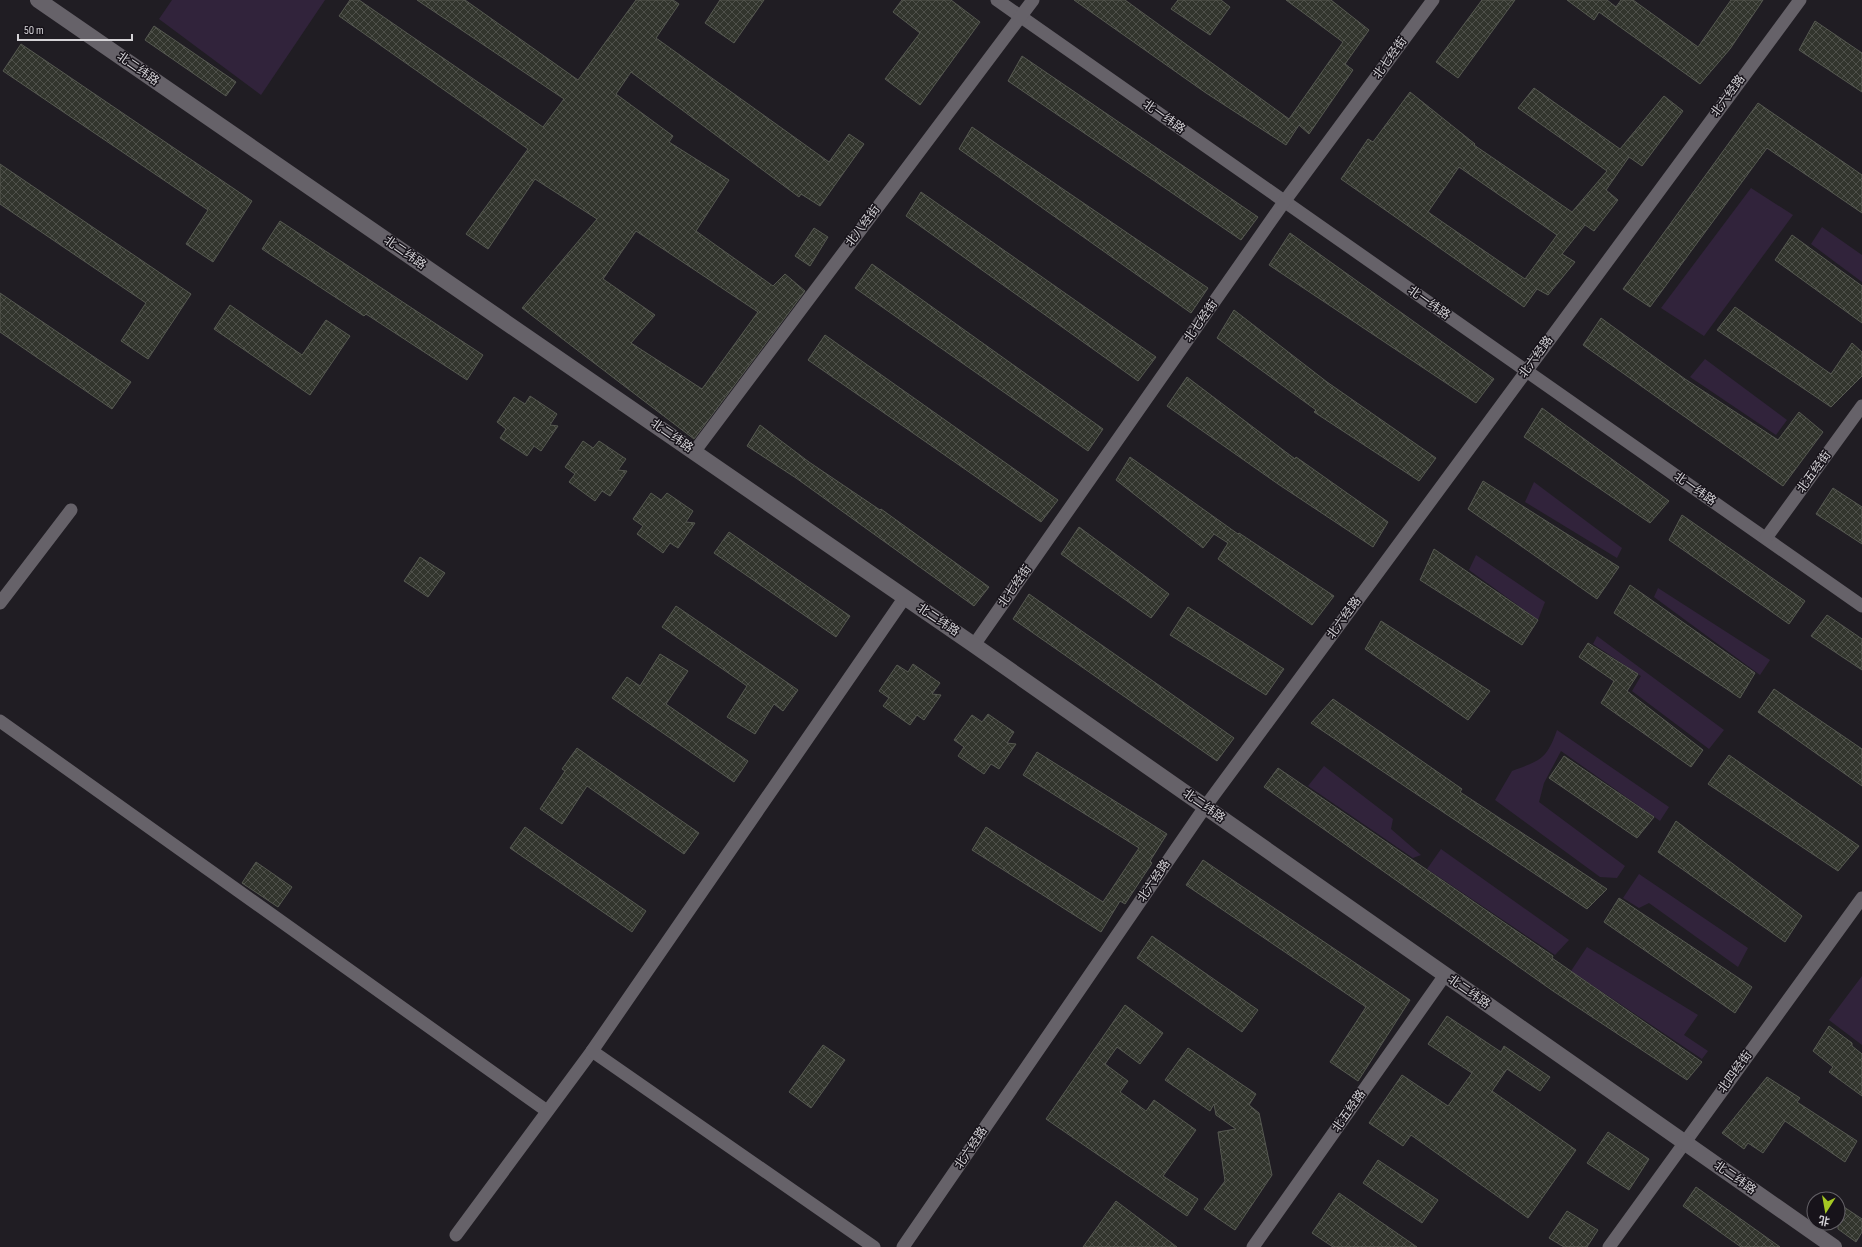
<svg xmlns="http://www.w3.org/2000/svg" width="1862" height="1247" viewBox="0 0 1862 1247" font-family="'Sofia Sans Condensed','Noto Sans SC',sans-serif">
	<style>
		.park { fill: #31233b }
		.building { fill: url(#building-cross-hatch); stroke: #565951; fill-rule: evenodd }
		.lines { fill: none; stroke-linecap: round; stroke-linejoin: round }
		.minor { stroke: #666269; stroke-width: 13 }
		.tertiary { stroke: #666269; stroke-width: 16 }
		.labels { text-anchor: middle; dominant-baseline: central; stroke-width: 3; stroke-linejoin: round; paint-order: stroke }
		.street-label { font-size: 12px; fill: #d5d3d7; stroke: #17131a }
	</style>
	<defs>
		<pattern id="building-cross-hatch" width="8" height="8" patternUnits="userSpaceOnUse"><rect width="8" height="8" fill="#32352d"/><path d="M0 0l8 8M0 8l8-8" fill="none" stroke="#4f514b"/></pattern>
	</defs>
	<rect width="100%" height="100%" fill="#201d23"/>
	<g class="park">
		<polygon points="172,0 325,0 261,95 159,19"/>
		<polygon points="1751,188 1793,215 1704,336 1661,308"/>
		<polygon points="1822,227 1862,255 1862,282 1811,244"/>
		<polygon points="1705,359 1787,420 1776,435 1690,377"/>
		<polygon points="1534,482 1622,548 1617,558 1525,502"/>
		<polygon points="1476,555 1545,602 1538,620 1469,570"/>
		<polygon points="1658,588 1770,660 1760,675 1654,597"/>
		<polygon points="1597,636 1724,730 1709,749 1632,691 1641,676 1593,644"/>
		<path d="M1557 730 1669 807 1660 821 1561 751 1544 783 1539 802 1625 866 1617 878 1600 877 1495 800 1512 771C1540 760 1546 761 1557 730Z"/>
		<polygon points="1324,766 1393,819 1391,829 1421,855 1413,858 1308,786"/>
		<polygon points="1441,849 1569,940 1555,955 1427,869"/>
		<polygon points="1639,874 1748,948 1738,967 1649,903 1639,908 1623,898"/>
		<polygon points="1587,947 1698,1015 1684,1035 1708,1051 1702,1059 1571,971"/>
		<polygon points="1862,976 1862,1045 1829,1020"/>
	</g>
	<g class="building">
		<path d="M350 0H359L543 127 564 99 417 0H465L578 80 636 0H673L679 4 656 38 829 162 849 134 864 144 820 206 801 194 799 197 631 72 616 94 673 136 669 142 729 180 696 231 773 286 785 274 805 291 694 439 522 308 597 219 535 179 488 249 466 234 528 149 339 16ZM636 231 758 312 702 389 631 343 655 315 603 279Z"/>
		<polygon points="720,0 764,0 734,43 705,23"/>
		<polygon points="902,0 951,0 980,22 920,105 885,79 920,33 893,12"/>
		<polygon points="1074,0 1125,0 1289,119 1343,42 1286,0 1331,0 1369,30 1345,64 1353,70 1309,134 1299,125 1286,145 1206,93"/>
		<polygon points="1178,0 1221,0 1230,7 1210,35 1171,9"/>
		<polygon points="1482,0 1515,0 1458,78 1436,62"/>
		<polygon points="1567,0 1607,0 1616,7 1621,0 1633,0 1698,47 1731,0 1763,0 1730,49 1700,84 1599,12 1594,20"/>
		<polygon points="1815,21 1862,53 1862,92 1799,50"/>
		<polygon points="154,26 236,82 226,96 145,40"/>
		<polygon points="21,44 252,201 213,262 186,244 208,210 3,71"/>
		<polygon points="1022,56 1258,217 1241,240 1008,81"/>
		<path d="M1534 88 1620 149 1664 96 1683 111 1642 166 1629 157 1606 190 1618 200 1594 231 1585 225 1562 254 1575 262 1548 295 1537 289 1524 307 1341 179 1368 139 1373 142 1410 92 1475 144 1474 145 1572 212 1607 171 1518 108ZM1459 167 1557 235 1525 279 1428 212Z"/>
		<polygon points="1758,103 1862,175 1862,213 1767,148 1650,307 1623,289"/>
		<polygon points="972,127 1208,288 1191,313 959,149"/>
		<polygon points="0,164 191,294 148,359 121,341 146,303 0,204"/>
		<polygon points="921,192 1156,357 1138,381 906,216"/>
		<polygon points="280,221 483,355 467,380 366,314 364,316 262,249"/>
		<polygon points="814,228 828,237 810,266 795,256"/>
		<polygon points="1290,233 1494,379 1476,403 1269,265"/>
		<polygon points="1792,235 1862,286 1862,323 1775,260"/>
		<polygon points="872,264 1103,429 1088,451 855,288"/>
		<polygon points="0,293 131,382 112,409 0,332"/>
		<polygon points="230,305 302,355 326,320 350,336 310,395 214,329"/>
		<polygon points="1735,307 1831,374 1852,343 1862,352 1862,376 1831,407 1717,330"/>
		<polygon points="1234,310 1327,382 1436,458 1419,481 1314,412 1316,410 1217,338"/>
		<polygon points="1601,318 1685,379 1778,440 1799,412 1823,432 1783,486 1583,345"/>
		<polygon points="825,335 1058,500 1041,522 808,360"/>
		<polygon points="1187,377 1295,459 1296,457 1388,522 1373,547 1278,484 1167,406"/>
		<polygon points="530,396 557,414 550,425 558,426 541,451 534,446 527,456 500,438 506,429 497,422 514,397 525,404"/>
		<polygon points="1542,408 1669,501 1650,523 1524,437"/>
		<polygon points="760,425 809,462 880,510 881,509 989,587 974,606 796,478 747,446"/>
		<polygon points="583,441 593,448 599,441 626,459 618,470 627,471 610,496 602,491 595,501 569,482 575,474 565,467"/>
		<polygon points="1130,457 1238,534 1239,533 1334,596 1312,625 1218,559 1228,543 1214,534 1203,548 1116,480"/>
		<polygon points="1483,481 1619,567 1597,599 1468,509"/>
		<polygon points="1833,488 1862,507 1862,544 1816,514"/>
		<polygon points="651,493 661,500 667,493 693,511 686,522 695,523 678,548 670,543 663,553 637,534 643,526 633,519"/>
		<polygon points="1682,515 1805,601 1789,624 1669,540"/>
		<polygon points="1079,527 1169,594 1151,618 1061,554"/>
		<polygon points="729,532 850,616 836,637 714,553"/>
		<polygon points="1434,549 1538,620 1522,645 1420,580"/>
		<polygon points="420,557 445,573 428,597 404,581"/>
		<polygon points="1630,585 1755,673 1740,698 1614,613"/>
		<polygon points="1029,594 1234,738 1217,761 1013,619"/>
		<polygon points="676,606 798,690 783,711 774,704 755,734 727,717 747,686 662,627"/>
		<polygon points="1188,607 1284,669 1266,695 1170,635"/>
		<polygon points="1827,615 1862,639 1862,670 1811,636"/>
		<polygon points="1381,621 1490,691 1468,720 1365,649"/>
		<polygon points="1588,643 1638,674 1627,691 1703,750 1691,767 1601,703 1614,681 1579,657"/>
		<polygon points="660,654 688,671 666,704 748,761 734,782 612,698 627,677 640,686"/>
		<polygon points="913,664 940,683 932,694 941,695 924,720 917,715 910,725 883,706 889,698 879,691 897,665 908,672"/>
		<polygon points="1774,689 1862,749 1862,786 1758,712"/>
		<polygon points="1333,699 1462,789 1460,792 1607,889 1587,909 1311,723"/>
		<polygon points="988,714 1014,732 1007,743 1016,744 999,769 991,764 984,774 958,756 964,747 954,740 972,715 982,722"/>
		<polygon points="577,748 699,833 684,854 587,786 562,824 540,809 565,771 562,769"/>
		<polygon points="1037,752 1167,834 1150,861 1152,863 1125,904 1120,901 1101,932 972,850 986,827 1103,902 1139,848 1023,775"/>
		<polygon points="1729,755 1859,846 1838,871 1708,784"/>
		<polygon points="1564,756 1654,817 1637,838 1549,778"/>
		<polygon points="1278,768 1553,956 1552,958 1702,1062 1687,1080 1553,991 1264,787"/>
		<polygon points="1676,821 1802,916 1785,942 1658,852"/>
		<polygon points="525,827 646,911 632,932 510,848"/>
		<polygon points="1203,860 1410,1000 1358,1081 1330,1062 1366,1007 1186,885"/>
		<polygon points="256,862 292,887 278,907 242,883"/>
		<polygon points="1619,898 1752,987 1735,1013 1604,922"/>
		<polygon points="1152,936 1258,1010 1242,1032 1137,958"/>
		<polygon points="1125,1005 1163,1033 1140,1064 1117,1047 1105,1064 1128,1081 1120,1092 1146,1111 1154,1100 1196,1130 1163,1176 1198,1199 1187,1216 1046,1119"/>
		<polygon points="1447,1016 1501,1052 1504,1046 1550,1077 1540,1091 1507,1069 1492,1091 1576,1150 1528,1218 1411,1135 1403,1146 1369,1123 1402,1075 1448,1106 1472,1073 1428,1044"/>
		<polygon points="1829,1026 1852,1043 1852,1046 1862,1054 1862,1096 1829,1072 1833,1067 1813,1051"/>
		<polygon points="823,1045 845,1060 811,1108 789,1092"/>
		<polygon points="1188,1048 1256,1094 1249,1105 1259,1113 1272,1175 1235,1230 1204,1209 1225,1181 1218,1132 1236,1129 1216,1115 1214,1104 1210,1111 1165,1080"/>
		<polygon points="1767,1077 1800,1098 1797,1102 1857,1141 1845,1162 1785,1121 1763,1153 1748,1143 1744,1149 1722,1133"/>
		<polygon points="1608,1132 1649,1159 1629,1190 1587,1163"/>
		<polygon points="1378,1160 1438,1200 1422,1223 1363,1183"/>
		<polygon points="1696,1187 1780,1247 1741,1247 1683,1206"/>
		<polygon points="1339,1193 1417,1247 1333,1247 1312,1233"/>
		<polygon points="1116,1201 1177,1247 1083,1247"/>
		<polygon points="1838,1203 1862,1219 1862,1232 1856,1242 1838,1229"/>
		<polygon points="1567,1211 1598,1230 1587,1247 1564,1247 1549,1238"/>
	</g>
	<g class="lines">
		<g class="minor">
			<polyline points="997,0 1862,606"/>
			<polyline points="694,452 1033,0"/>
			<polyline points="1766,538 1862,406"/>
			<polyline points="0,603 71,510"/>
			<polyline points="974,645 1284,202 1433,0"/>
			<polyline points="0,721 547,1111"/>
			<polyline points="456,1235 592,1051"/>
			<polyline points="874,1247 592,1051 905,597"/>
			<polyline points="903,1247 1205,807 1800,0"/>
			<polyline points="1253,1247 1445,975"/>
			<polyline points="1609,1247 1862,898"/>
		</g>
		<polyline class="tertiary" points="38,0 974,645 1834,1247"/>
	</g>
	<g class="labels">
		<g class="street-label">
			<text transform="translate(1390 58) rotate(-54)">北七经街</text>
			<text transform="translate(138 69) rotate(35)">北二纬路</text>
			<text transform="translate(1728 96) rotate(-54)">北六经路</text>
			<text transform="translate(1164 117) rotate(35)">北一纬路</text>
			<text transform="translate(863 226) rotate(-53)">北八经街</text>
			<text transform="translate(405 253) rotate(35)">北二纬路</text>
			<text transform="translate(1429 303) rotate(35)">北一纬路</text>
			<text transform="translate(1201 321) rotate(-55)">北七经街</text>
			<text transform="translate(1536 357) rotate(-54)">北六经路</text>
			<text transform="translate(672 436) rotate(35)">北二纬路</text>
			<text transform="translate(1814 472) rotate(-54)">北五经街</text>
			<text transform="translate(1695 489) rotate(35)">北一纬路</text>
			<text transform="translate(1015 586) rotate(-55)">北七经街</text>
			<text transform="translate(1344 618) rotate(-54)">北六经路</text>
			<text transform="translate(938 620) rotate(34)">北二纬路</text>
			<text transform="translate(1204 806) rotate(35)">北二纬路</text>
			<text transform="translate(1154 881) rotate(-56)">北六经路</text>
			<text transform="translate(1469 992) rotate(35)">北二纬路</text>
			<text transform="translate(1735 1072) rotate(-54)">北四经街</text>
			<text transform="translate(1349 1111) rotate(-55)">北五经路</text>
			<text transform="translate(971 1148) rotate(-56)">北六经路</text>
			<text transform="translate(1735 1178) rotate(35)">北二纬路</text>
		</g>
	</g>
	<g transform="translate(1826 1211) rotate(191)"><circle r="19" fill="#17131a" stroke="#636066"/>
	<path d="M0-3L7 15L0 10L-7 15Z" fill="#a5c823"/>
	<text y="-6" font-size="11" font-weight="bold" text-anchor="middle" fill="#d5d3d7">北</text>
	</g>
	<path d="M18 34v6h114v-6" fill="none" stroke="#d5d3d7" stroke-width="2"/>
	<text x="24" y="34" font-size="12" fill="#d5d3d7" stroke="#17131a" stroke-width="3" paint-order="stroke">50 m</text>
</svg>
